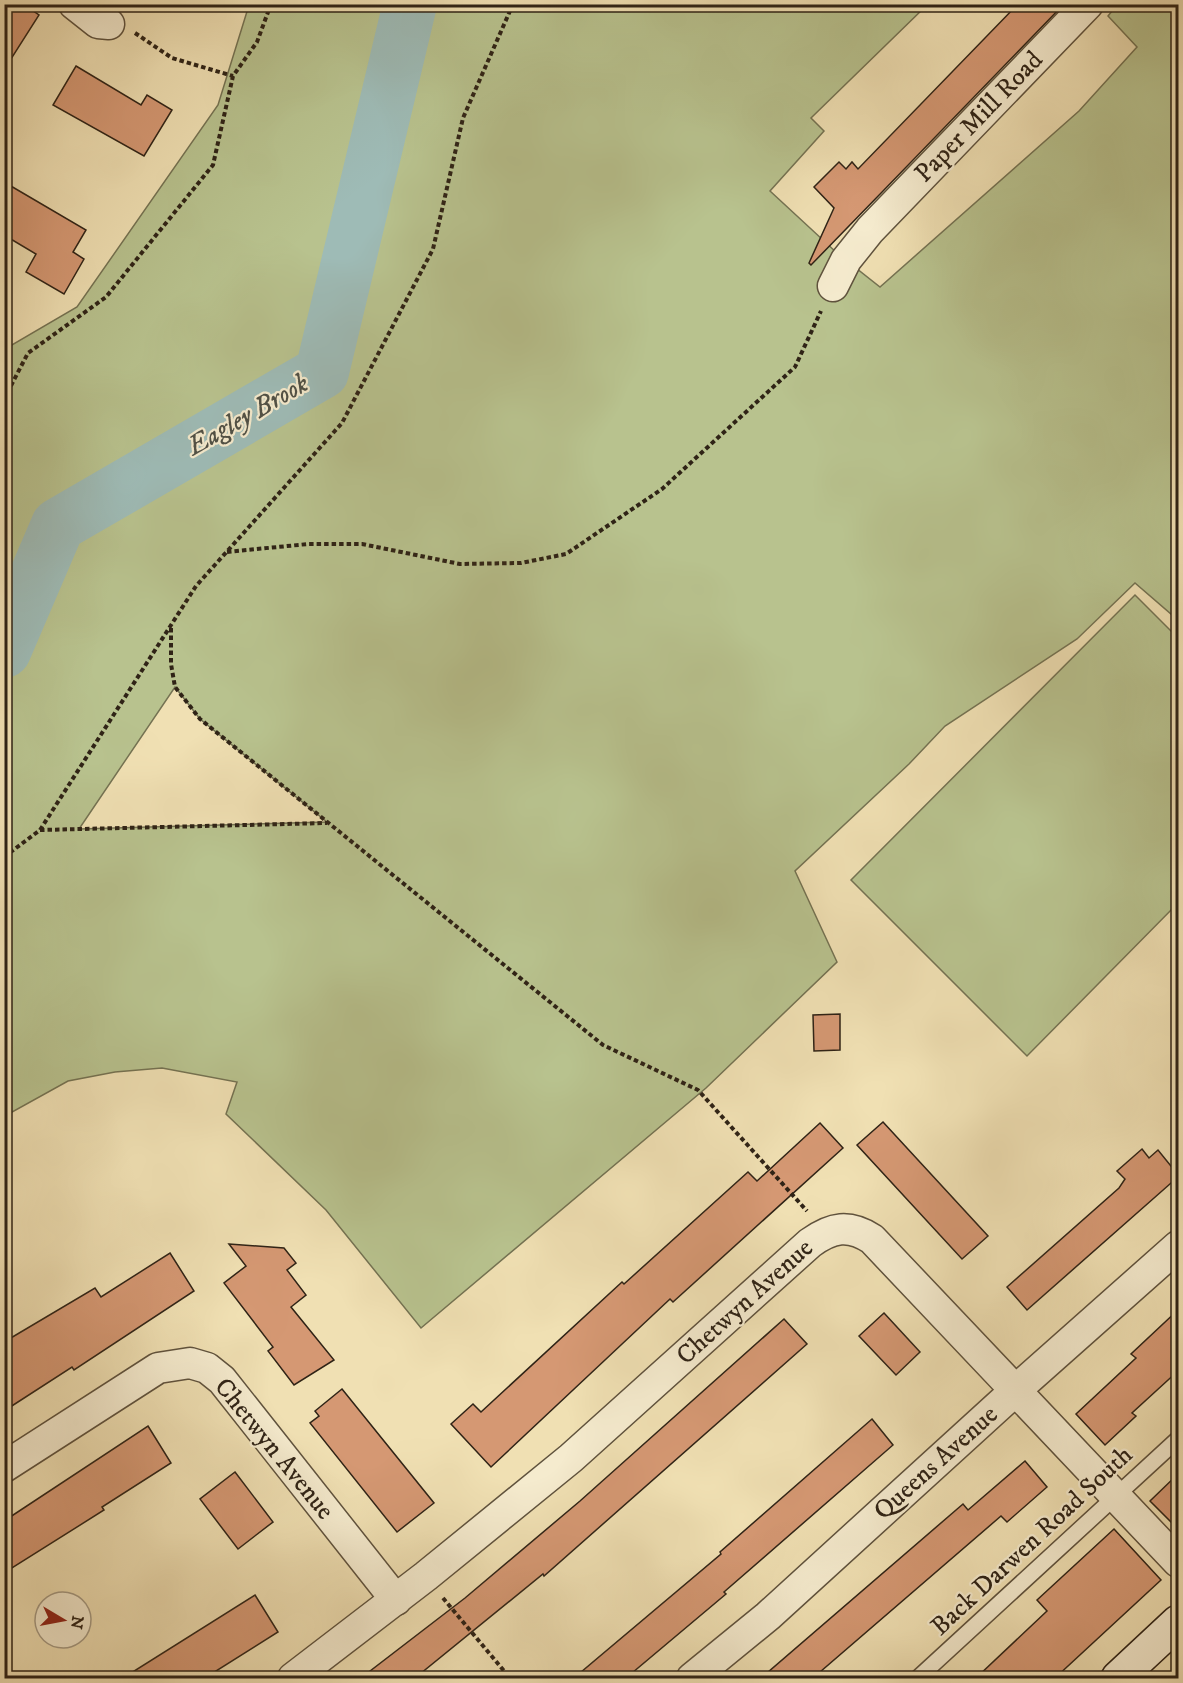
<svg xmlns="http://www.w3.org/2000/svg" width="1183" height="1683" viewBox="0 0 1183 1683" font-family="'IM FELL DW Pica',serif">
	<style>
		.green { fill: #b8c28e; stroke: #747252; stroke-width: 1.5; fill-rule: evenodd }
		.lines { fill: none; stroke-linecap: round; stroke-linejoin: round }
		.river { stroke: #9ebbb6; stroke-width: 54 }
		.building { fill: #d59873; stroke: #2f2316; stroke-width: 1.5 }
		.lane-casing { stroke: #5f523d; stroke-width: 18 }
		.street-casing { stroke: #5f523d; stroke-width: 33 }
		.secondary-casing { stroke: #2f2316; stroke-width: 36 }
		.path { stroke: #2f2316; stroke-width: 4; stroke-dasharray: 4.5 3; stroke-linecap: butt }
		.lane { stroke: #f5ebce; stroke-width: 15 }
		.street { stroke: #f5ebce; stroke-width: 30 }
		.secondary { stroke: #f5ebce; stroke-width: 33 }
		.labels { text-anchor: middle; dominant-baseline: central; stroke-width: 4.5; stroke-linejoin: round; paint-order: stroke }
		.street-label { font-size: 26px; fill: #2f2316; stroke: #f5ebce }
		.water-label { font-size: 27px; font-style: italic; fill: #505146; stroke: #f5ebce }
	</style>
	<rect width="100%" height="100%" fill="#f0e0b3"/>
	<filter id="stains"><feTurbulence type="fractalNoise" baseFrequency=".00333" numOctaves="4"/><feColorMatrix values="0 0 0 0 .2 0 0 0 0 .09 0 0 0 0 .02 0 0 0 .5 -.17"/></filter>
	<radialGradient id="worn" r=".72"><stop offset=".6" stop-color="#630" stop-opacity="0"/><stop offset="1" stop-color="#630" stop-opacity=".3"/></radialGradient>
	<g class="green">
		<path d="M249 5H927L811 118 824 131 770 191 837 253 880 287 1079 111 1137 47 1108 16 1117 5H1178V620L1135 583 1077 639 945 726 909 764 795 871 837 962 706 1088 421 1328 326 1210 226 1114 237 1082 162 1068 115 1072 68 1081 5 1116 4 355 10 346 77 307 218 105ZM175 687 200 719 327 822 79 829Z"/>
		<polygon points="1135,595 1178,638 1178,903 1027,1056 851,880"/>
	</g>
	<g class="lines">
		<polyline class="river" points="4,651 58,525 322,372 410,4"/>
	</g>
	<g class="building">
		<polygon points="4,4 23,4 39,15 4,70"/>
		<polygon points="1018,4 1064,4 884,190 811,265 809,263 834,208 814,187 839,162 846,169 852,162 858,169"/>
		<polygon points="76,66 141,105 147,95 172,110 144,156 53,105"/>
		<polygon points="4,182 86,230 73,252 84,259 64,294 26,272 36,254 4,235"/>
		<polygon points="840,1014 840,1050 814,1051 813,1015"/>
		<polygon points="883,1122 988,1236 962,1259 857,1145"/>
		<polygon points="820,1123 843,1148 673,1302 670,1299 491,1467 451,1424 473,1404 481,1412 622,1282 624,1284 748,1172 757,1181"/>
		<polygon points="1142,1149 1149,1158 1158,1150 1179,1176 1027,1310 1007,1287 1119,1188 1125,1179 1117,1171"/>
		<polygon points="229,1244 284,1248 296,1263 287,1270 306,1295 291,1307 334,1360 294,1385 268,1351 273,1347 224,1283 246,1266"/>
		<polygon points="170,1253 194,1291 74,1370 72,1367 4,1411 4,1342 95,1288 101,1297"/>
		<polygon points="1179,1309 1179,1370 1132,1413 1136,1416 1105,1445 1076,1414 1136,1358 1131,1354"/>
		<polygon points="884,1313 920,1352 896,1375 859,1336"/>
		<polygon points="784,1319 807,1344 544,1576 543,1574 415,1678 361,1678 465,1598 580,1501"/>
		<polygon points="342,1389 434,1503 397,1532 310,1423 319,1416 315,1411"/>
		<polygon points="872,1419 893,1445 724,1592 726,1594 626,1678 574,1678 721,1554 720,1552"/>
		<polygon points="148,1426 171,1463 102,1507 104,1510 4,1573 4,1521"/>
		<polygon points="1025,1461 1047,1487 1007,1522 1001,1516 813,1678 761,1678 963,1504 968,1510"/>
		<polygon points="235,1472 273,1522 238,1549 200,1499"/>
		<polygon points="1179,1473 1179,1530 1150,1501"/>
		<polygon points="1114,1529 1161,1580 1055,1678 976,1678 1047,1611 1037,1600"/>
		<polygon points="255,1595 278,1632 205,1678 123,1678"/>
	</g>
	<g class="lines">
		<defs>
			<polyline id="lane" points="918,1678 1178,1439"/>
			<g id="street">
				<polyline points="74,4 98,23 109,24"/>
				<polyline points="833,286 846,260 870,230 1088,4"/>
				<polyline points="4,1467 158,1368 190,1363 207,1368 222,1380 396,1600"/>
				<path d="M293 1678 426 1576 571 1458 810 1243C832 1227 849 1224 872 1239L1178 1562"/>
				<polyline points="692,1678 768,1616 1017,1389 1178,1246"/>
			</g>
			<polyline id="secondary" points="1118,1678 1178,1622"/>
		</defs>
		<use href="#lane" class="lane-casing"/>
		<use href="#street" class="street-casing"/>
		<use href="#secondary" class="secondary-casing"/>
		<g class="path">
			<polyline points="135,33 172,58 233,76"/>
			<polyline points="4,399 28,353 106,297 213,165 233,76 257,42 271,4"/>
			<polyline points="227,552 308,544 362,544 460,564 521,563 566,554 662,489 795,367 821,311"/>
			<polyline points="171,628 171,664 175,687 200,719 603,1045 698,1090 807,1211"/>
			<polyline points="40,830 327,823"/>
			<polyline points="4,857 40,830 196,586 342,423 433,249 463,118 513,4"/>
			<polyline points="443,1598 510,1678"/>
		</g>
		<use href="#lane" class="lane"/>
		<use href="#street" class="street"/>
		<use href="#secondary" class="secondary"/>
	</g>
	<g class="labels">
		<g class="street-label">
			<text transform="translate(979 117) rotate(-46)">Paper Mill Road</text>
			<text transform="translate(745 1302) rotate(-42)">Chetwyn Avenue</text>
			<text transform="translate(274 1449) rotate(51)">Chetwyn Avenue</text>
			<text transform="translate(936 1463) rotate(-42)">Queens Avenue</text>
			<text transform="translate(1032 1541) rotate(-43)">Back Darwen Road South</text>
		</g>
		<g class="water-label">
			<text transform="translate(248 415) rotate(-30)">Eagley Brook</text>
		</g>
	</g>
	<rect width="1183" height="1683" fill="none" stroke="#f0e0b3" stroke-width="24"/>
	<rect x="6" y="6" width="1171" height="1671" fill="none" stroke="#2f2316" stroke-width="3"/>
	<rect x="12" y="12" width="1159" height="1659" fill="none" stroke="#2f2316" stroke-width="1.5"/>
	<g transform="translate(63 1620) rotate(100)"><circle r="28" fill="#f5ebce" stroke="#a69b84" stroke-width="1.5"/>
	<path d="M0-4.5L10 22L0 15L-10 22Z" fill="#8f2418"/>
	<text y="-9" font-size="16" font-weight="bold" text-anchor="middle" fill="#2f2316">N</text>
	</g>
	<rect width="100%" height="100%" filter="url(#stains)"/>
	<rect width="100%" height="100%" fill="url(#worn)"/>
</svg>
